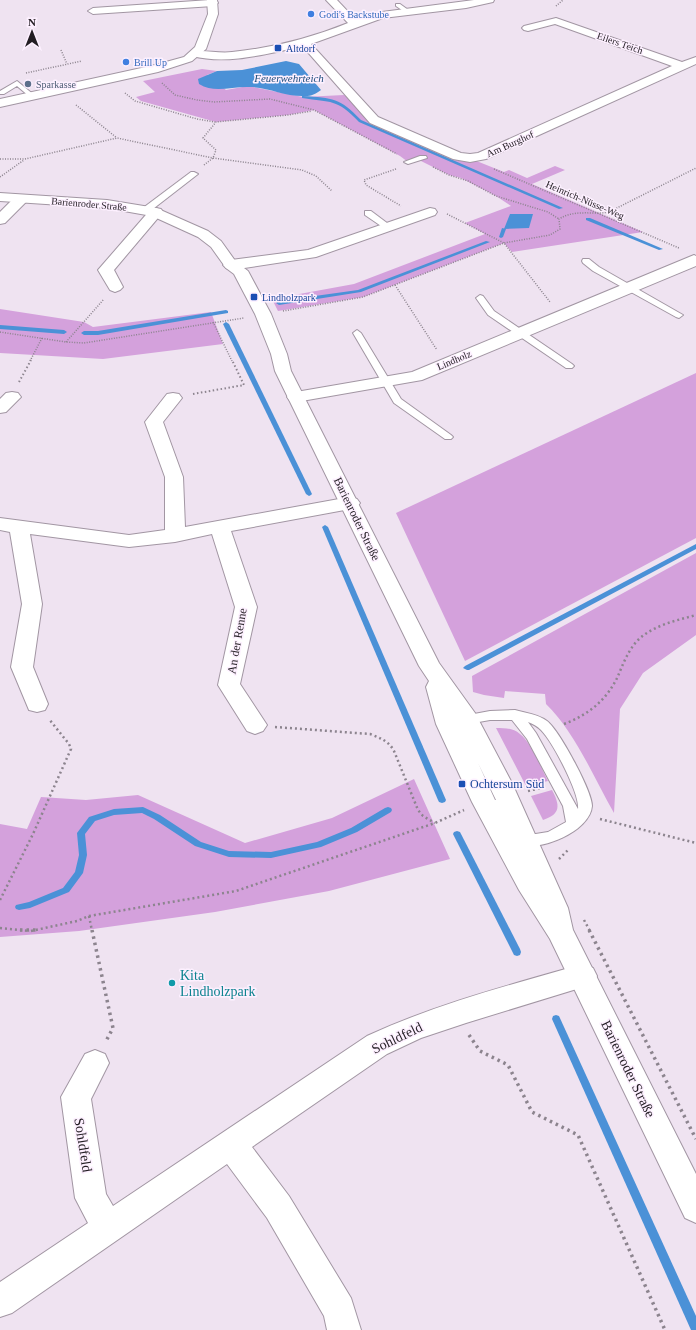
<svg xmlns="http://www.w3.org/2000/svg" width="696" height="1330" viewBox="0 0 696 1330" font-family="'Times New Roman',serif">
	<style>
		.green { fill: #d4a1dc }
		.water { fill: #4b91d7 }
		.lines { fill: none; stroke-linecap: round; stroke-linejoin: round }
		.stream { fill: #4b91d7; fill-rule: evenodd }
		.lane-casing { stroke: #a296a3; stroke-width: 2 }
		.street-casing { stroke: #a296a3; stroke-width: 2 }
		.secondary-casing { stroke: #a296a3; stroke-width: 2 }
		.path-far3 { stroke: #8c848e; stroke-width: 1.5; stroke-dasharray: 1 1.5; stroke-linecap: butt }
		.path-far2 { stroke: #8c848e; stroke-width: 2; stroke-dasharray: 1.5 2.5; stroke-linecap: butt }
		.path-far1 { stroke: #8c848e; stroke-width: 2.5; stroke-dasharray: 2 3; stroke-linecap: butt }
		.path { stroke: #8c848e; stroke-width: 3.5; stroke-dasharray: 2.5 4; stroke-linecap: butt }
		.lane { fill: #fff; fill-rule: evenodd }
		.street { fill: #fff; fill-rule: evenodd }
		.secondary { fill: #fff; fill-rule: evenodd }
		.shop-dot { fill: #3f7fe0; stroke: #fdf0ff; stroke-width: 1.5 }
		.transit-dot { fill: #1a4fb4; stroke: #fdf0ff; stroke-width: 1.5 }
		.service-dot { fill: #5c6f8a; stroke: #fdf0ff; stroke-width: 1.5 }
		.culture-dot { fill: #0f9aa8; stroke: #fdf0ff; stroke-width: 1.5 }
		.labels { text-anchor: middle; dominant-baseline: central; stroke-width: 3; stroke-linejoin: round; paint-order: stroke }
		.far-shop-label { font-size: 10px; fill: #366cbe; stroke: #fdf0ff; text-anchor: start }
		.far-street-label { font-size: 10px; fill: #221d23; stroke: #fdf0ff }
		.far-transit-label { font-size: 10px; fill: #164399; stroke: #fdf0ff; text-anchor: start }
		.far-service-label { font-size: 10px; fill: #4e5e75; stroke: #fdf0ff; text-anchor: start }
		.far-water-label { font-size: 11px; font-style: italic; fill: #1a4b7a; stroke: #fdf0ff }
		.street-label { font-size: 12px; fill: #221d23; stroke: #fdf0ff }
		.transit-label { font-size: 12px; fill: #164399; stroke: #fdf0ff; text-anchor: start }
		.near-culture-label { font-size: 14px; fill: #0d838f; stroke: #fdf0ff; text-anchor: start }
		.near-street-label { font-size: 14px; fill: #221d23; stroke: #fdf0ff }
	</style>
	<rect width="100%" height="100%" fill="#efe3f1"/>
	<g class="green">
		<polygon points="202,69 217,71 207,75 226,90 248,86 303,97 344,95 374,120 504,172 509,170 527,178 555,166 565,170 532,184 643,232 512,252 504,243 363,297 278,311 272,299 354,284 485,234 465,223 511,206 496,196 461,178 449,175 419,160 408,162 400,156 314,110 288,115 216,122 141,101 136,97 155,92 143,81"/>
		<polygon points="0,309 84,322 93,327 211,312 223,344 103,359 0,353"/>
		<polygon points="696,373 696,538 465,661 396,513"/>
		<path d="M696 553V635L643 673 620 709 614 813C594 778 575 732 546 704L545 694 505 691 504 698 484 695 473 692 472 676Z"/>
		<path d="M496 728C505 728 513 728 520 734 531 742 541 768 548 781L526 786Z"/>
		<polygon points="414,779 450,859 329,891 215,912 79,931 0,937 0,824 27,829 41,797 86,800 138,795 245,843 332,818"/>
		<path d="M552 790C560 805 561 814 543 820L531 796Z"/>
	</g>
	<g class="water">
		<path d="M286 61 299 64 321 90C315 94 312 96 305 96 286 97 268 87 250 87 232 86 215 94 199 84L198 79 217 71 242 70Z"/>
		<polygon points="510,214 533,214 529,228 504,229"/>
	</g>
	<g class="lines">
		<g class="stream">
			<path d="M303 96C333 98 340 98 361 120L563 208 559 209 359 122C336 98 332 103 302 98V96Z"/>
			<polygon points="586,218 590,218 663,249 659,250 586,220"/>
			<polygon points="502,228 506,229 503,237 501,238 499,237"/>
			<polygon points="486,241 490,242 361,292 279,305 276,303 279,301 358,290"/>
			<polygon points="226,310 228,311 228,313 98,335 84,335 81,333 84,331 98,331"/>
			<polygon points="226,322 229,324 312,494 311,495 309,496 306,494 223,324"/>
			<polygon points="0,325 64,330 67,332 64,334 0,329"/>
			<polygon points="325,525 328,527 446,800 445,802 442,803 439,802 438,800 322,527"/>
			<polygon points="696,544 696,549 469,670 467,670 463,668 465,666"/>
			<polygon points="143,807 160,815 201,842 229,851 271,852 317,842 351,828 385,808 388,807 391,808 392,810 391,812 357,832 321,847 271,858 229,857 195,846 154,819 142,813 114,815 95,821 85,834 87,855 83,873 69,892 30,908 19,910 16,909 15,907 16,905 29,902 63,888 75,872 79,855 77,833 89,817 114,809"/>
			<polygon points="457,831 460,832 520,949 521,952 520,955 517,956 514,955 453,834 454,832"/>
			<polygon points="556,1015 559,1016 696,1316 696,1330 691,1330 552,1019 553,1016"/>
		</g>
		<defs>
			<g id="lane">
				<polygon points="396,4 400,4 411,12 406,13 396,6"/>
				<polygon points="17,81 34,95 34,97 30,97 17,86 4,94 0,94 0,91"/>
				<polygon points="420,156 426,156 427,158 408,164 404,162"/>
				<polygon points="191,172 194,172 198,174 149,212 143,212 143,208"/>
				<polygon points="365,211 371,211 391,226 387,228 384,228 365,215"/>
				<polygon points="583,259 589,259 599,267 683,315 679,318 676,317 593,271 583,263 582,261"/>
				<polygon points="480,295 483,296 494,311 572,364 574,366 572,368 566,368 488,315 476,298"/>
				<polygon points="357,330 361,333 401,399 451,435 453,437 451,439 445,439 394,403 353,333"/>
				<path d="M515 710C525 713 538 714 547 721 559 730 592 791 592 806 590 832 539 852 517 845L515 841 517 837 548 832 566 822 563 806 527 739 512 720H490L462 725 458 723 456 720 458 717 490 711ZM528 722C533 724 537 726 541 730 553 742 580 794 578 809L536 733Z"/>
			</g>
			<g id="street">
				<polygon points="210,0 217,1 218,3 213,6 93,14 88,11 93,8"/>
				<path d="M326 0H337L354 18 358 19 382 12 474 0H494L493 2 466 8 383 18 311 44 378 117 461 153 470 154 478 153 672 66 555 24 528 31 524 30 522 28 524 26 556 18 682 62 696 57V64L486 159 470 162 453 159 370 123 305 49 300 47C265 54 228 65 192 56L190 54 192 52C202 49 219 54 232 52 272 48 311 38 348 23Z"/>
				<polygon points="21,195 26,196 28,199 26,202 5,223 0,224 0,212 16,196"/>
				<polygon points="156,208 161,209 163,212 114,270 123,287 120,290 115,292 110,290 98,270 151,209"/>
				<polygon points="430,208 435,209 437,212 435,215 316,257 231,270 226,268 223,265 226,262 231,260 308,250"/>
				<polygon points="694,255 696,256 696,266 422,380 296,402 290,401 287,397 290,393 296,392 412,372"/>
				<polygon points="12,392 18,393 21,397 6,412 0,413 0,399 6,393"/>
				<polygon points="173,393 179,394 182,398 163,422 183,477 185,527 350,497 357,499 360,503 357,507 350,509 231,531 257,607 240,684 267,725 263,731 255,734 247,731 218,685 235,607 212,534 175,542 129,547 30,534 42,604 33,667 48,704 45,710 37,712 29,710 11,667 22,604 10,532 0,530 0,518 129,535 165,530 165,477 145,422 167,394"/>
				<path d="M583 964 593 968 597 976 593 984 466 1023 421 1038 387 1054 252 1147 289 1196 351 1298 361 1330H327L324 1316 267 1218 227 1164 12 1313 0 1317V1282L88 1223 75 1198 61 1097 85 1054 95 1050 105 1054 109 1063 91 1099 106 1194 113 1206 367 1036C436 1004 510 985 583 964Z"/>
			</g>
			<g id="secondary">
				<polygon points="207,0 217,0 218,14 206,49 192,61 158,72 0,107 0,99 155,65 184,57 195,47 208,14"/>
				<path d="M0 193 107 200 156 208 208 231 221 241 236 262 248 271 271 314 287 354 291 371 439 663 475 713 512 783 568 908 573 930 696 1174V1223L685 1218 550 939 519 890 472 802 436 724 426 687 429 681 419 666 275 371 271 354 255 314 234 274 226 268 211 247 198 237 152 216 107 208 0 201ZM478 763 496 800H495Z"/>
			</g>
		</defs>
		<use href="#lane" class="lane-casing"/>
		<use href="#street" class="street-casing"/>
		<use href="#secondary" class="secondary-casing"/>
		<g class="path-far3">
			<polyline points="556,6 563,0"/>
			<polyline points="61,50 67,64"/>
			<polyline points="26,73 82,61"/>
			<polyline points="162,83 175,95 197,100 214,102 270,99 314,110 397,154"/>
			<polyline points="125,93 135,101 197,119 215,122"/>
			<polyline points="76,105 117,138"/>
			<polyline points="0,159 25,159 117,138 213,158 302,170 316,176 332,191"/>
			<polyline points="204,165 213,158 216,150 203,138 216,122 288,115 312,111"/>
			<polyline points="433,167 449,175 468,181 496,196 548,212 559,219"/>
			<polyline points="396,169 364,180 366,185 401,206"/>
			<polyline points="494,169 679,248"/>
			<polyline points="0,177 24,160"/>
			<polyline points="447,214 504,243 550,302"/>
			<polyline points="395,285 437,350"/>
			<path d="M283 311 363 297 504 243 550 235 560 229 559 219C575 209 592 215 609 212L696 168"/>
			<polyline points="213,322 232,361"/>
			<polyline points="0,332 66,342 84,343 244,318"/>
			<polyline points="66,342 104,299"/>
			<polyline points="30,361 42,338"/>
		</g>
		<g class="path-far2">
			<polyline points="19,382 31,360"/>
			<polyline points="193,394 244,385 232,360"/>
		</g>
		<g class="path-far1">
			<path d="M564 724C588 715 607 700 618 676 623 664 628 651 637 641 653 625 675 621 696 615"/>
			<path d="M275 727 370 734C380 738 389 741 394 751L418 810 423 816 435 823"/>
			<polyline points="528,791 541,788"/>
			<polyline points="600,819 696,843"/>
			<polyline points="559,859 568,850"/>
			<polyline points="0,900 33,834 71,749 69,744 49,719"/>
			<polyline points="89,916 92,931"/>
			<polyline points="584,920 590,931"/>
			<polyline points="0,928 30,931"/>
			<polyline points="31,931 77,921 89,916 236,891 435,823 464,810"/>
		</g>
		<g class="path">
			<polyline points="20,930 36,930"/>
			<polyline points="92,930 113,1028 106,1041"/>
			<polyline points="589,930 696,1139"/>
			<polyline points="469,1035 480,1051 508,1065 532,1112 578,1135 665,1330"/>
		</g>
		<use href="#lane" class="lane"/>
		<use href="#street" class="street"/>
		<use href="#secondary" class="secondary"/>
	</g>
	<g class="shop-dot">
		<circle cx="311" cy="14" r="4"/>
		<circle cx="126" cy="62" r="4"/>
	</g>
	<g class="transit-dot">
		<rect x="274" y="44" width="8" height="8" rx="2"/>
		<rect x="250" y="293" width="8" height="8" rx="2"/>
		<rect x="458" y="780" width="8" height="8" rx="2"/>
	</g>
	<circle class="service-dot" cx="28" cy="84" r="4"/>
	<circle class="culture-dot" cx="172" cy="983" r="4"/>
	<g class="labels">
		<g class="far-shop-label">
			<text x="319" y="14">Godi's Backstube</text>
			<text x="134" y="62">Brill Up</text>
		</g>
		<g class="far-street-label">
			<text transform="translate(620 43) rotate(19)">Eilers Teich</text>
			<text transform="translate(510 144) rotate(-24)">Am Burghof</text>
			<text transform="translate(585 200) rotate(23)">Heinrich-Nüsse-Weg</text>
			<text transform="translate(89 204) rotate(5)">Barienroder Straße</text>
			<text transform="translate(454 360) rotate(-23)">Lindholz</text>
		</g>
		<g class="far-transit-label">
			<text x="286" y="48">Altdorf</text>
			<text x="262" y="297">Lindholzpark</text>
		</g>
		<g class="far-service-label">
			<text x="36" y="84">Sparkasse</text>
		</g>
		<g class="far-water-label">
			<text x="289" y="78">Feuerwehrteich</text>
		</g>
		<g class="street-label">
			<text transform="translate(357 519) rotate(64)">Barienroder Straße</text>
			<text transform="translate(237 641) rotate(-80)">An der Renne</text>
		</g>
		<g class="transit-label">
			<text x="470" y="784">Ochtersum Süd</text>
		</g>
		<g class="near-culture-label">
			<text x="180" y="975">Kita<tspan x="180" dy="16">Lindholzpark</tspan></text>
		</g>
		<g class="near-street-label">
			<text transform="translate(397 1038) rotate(-26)">Sohldfeld</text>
			<text transform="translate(628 1069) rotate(64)">Barienroder Straße</text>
			<text transform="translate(83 1145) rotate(81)">Sohldfeld</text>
		</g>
	</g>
	<g transform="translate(32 32)" stroke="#fdf0ff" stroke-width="3" paint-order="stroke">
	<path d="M0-3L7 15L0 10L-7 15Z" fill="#221d23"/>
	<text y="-6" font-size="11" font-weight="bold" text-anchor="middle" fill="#221d23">N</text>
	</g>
</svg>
